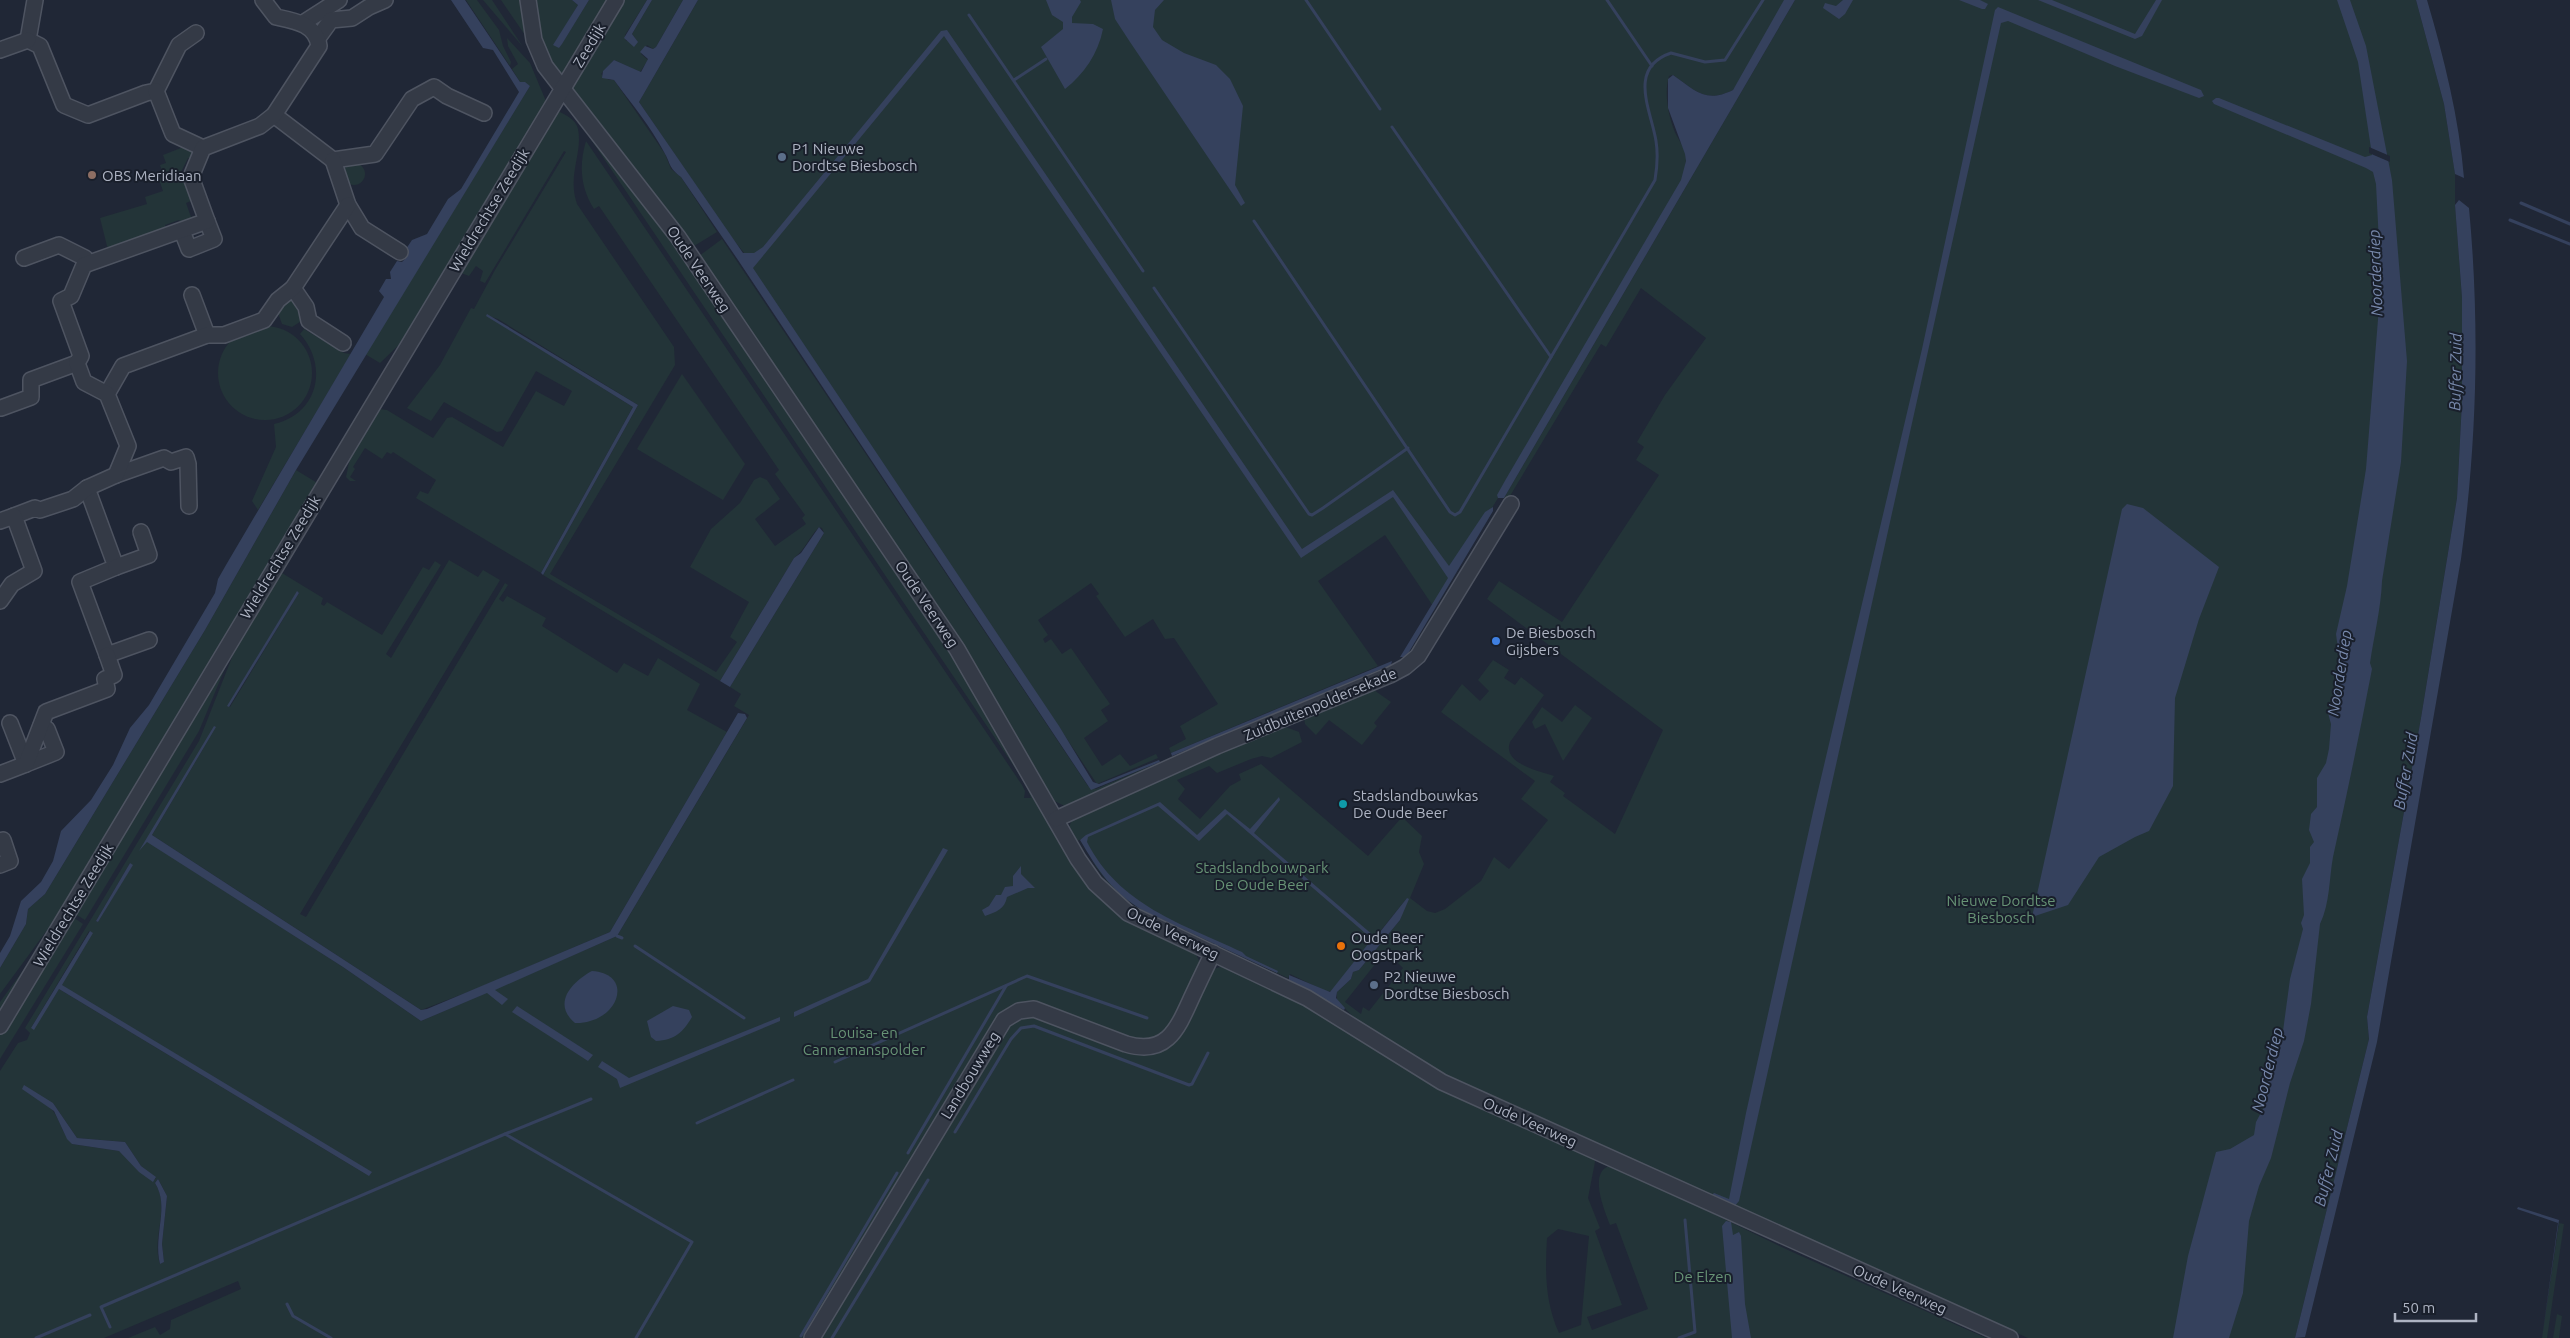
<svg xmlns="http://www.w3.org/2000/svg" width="2570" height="1338" viewBox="0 0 2570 1338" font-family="Ubuntu,sans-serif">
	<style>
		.green { fill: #233438; fill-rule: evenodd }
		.water { fill: #35415d }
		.pier { fill: #202736 }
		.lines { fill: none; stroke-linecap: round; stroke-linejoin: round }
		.stream { stroke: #35415d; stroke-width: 3 }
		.minor-casing { stroke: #4e5461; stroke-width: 18 }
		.minor { stroke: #343a46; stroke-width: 15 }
		.service-dot { fill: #5c6f8a; stroke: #191f2b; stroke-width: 2 }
		.education-dot { fill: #8d6e63; stroke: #191f2b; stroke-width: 2 }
		.shop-dot { fill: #3f7fe0; stroke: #191f2b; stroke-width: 2 }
		.culture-dot { fill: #0f9aa8; stroke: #191f2b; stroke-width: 2 }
		.food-dot { fill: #e8710a; stroke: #191f2b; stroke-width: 2 }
		.labels { text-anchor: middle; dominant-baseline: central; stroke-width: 4; stroke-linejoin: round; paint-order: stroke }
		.street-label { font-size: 15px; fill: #aeb4c3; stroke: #191f2b }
		.poi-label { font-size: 15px; fill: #aeb4c3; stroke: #191f2b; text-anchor: start }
		.park-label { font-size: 15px; fill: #679375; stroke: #191f2b }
		.water-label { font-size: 16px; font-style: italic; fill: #7788ab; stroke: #191f2b }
	</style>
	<rect width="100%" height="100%" fill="#202736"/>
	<g class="green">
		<polygon points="466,0 477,0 499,30 503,46 511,62 510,66"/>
		<polygon points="483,0 492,0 523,47"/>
		<polygon points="501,0 522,0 527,38"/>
		<polygon points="533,0 572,0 578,5 556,43 559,48 589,0 613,0 566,74 556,73 545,55"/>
		<polygon points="621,0 647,0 625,35 626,41 637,41 632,34 652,0 683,0 656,47 653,49 647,45 641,54 648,60 640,72 614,60 601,74 609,80 614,80 665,154 671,169 681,177 717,232 694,246 690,245 573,92 572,85"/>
		<path d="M698 0H1792L1733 90C1705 104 1695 90 1673 75L1669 76C1664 93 1668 114 1674 130 1678 140 1686 148 1686 159 1686 167 1683 175 1681 182L1498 498 1433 606 1385 535 1318 581 1378 666 1171 753 1169 748 1186 739 1180 726 1218 704 1174 638 1165 639 1153 619 1125 637 1096 596 1099 594 1091 583 1038 620 1048 635 1043 639 1045 643 1051 639 1062 654 1071 648 1110 704 1101 710 1108 721 1084 738 1102 766 1120 754 1130 766 1156 754 1158 758 1097 784 752 268 943 36 948 34 942 33 752 263 729 234 639 102Z"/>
		<path d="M1795 0H2416L2444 104 2455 173V205L2462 298V401L2457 498 2421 718 2367 1017 2369 1039 2295 1338H2028L1441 1075 1358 1022 1337 1000V992L1351 979 1353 972 1359 970 1400 920 1407 898 1332 991 1327 992 1290 974 1288 978 1144 911 1127 900 1113 889 1096 867 1082 839 1160 802 1073 843C1068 829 1067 823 1079 813L1283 726 1299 732 1302 742 1271 758 1262 756 1251 759 1217 773 1209 766 1177 780 1185 789 1178 799 1200 819 1230 786 1241 780 1239 774 1261 764 1368 856 1402 817 1422 836 1419 852 1424 864 1410 898 1427 911 1435 913 1445 909 1481 881 1494 857 1509 869 1548 820 1521 799 1535 781 1441 712 1462 684 1480 701 1489 691 1478 680 1493 660 1509 670 1504 678 1515 685 1521 677 1544 695 1510 742C1502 764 1540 771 1554 776L1550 782 1565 793 1563 796 1615 834 1663 730 1487 599 1499 581 1562 622 1659 475 1636 460 1644 447 1637 442 1665 395 1706 338 1641 288 1606 347 1601 344 1507 501 1504 498ZM1388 948 1400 959 1398 963 1403 968 1369 1011 1363 1007 1361 1014 1345 1002Z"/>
		<polygon points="507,38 530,63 548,106 405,339 380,363 365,354 530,86 520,82 512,69 518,64 508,46"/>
		<path d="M558 111C565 115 576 119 578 129 583 153 567 175 577 204L674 347 675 365 550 574 716 672 737 642 730 637 749 602 690 567 711 529 740 503 754 480 760 477 767 480 780 499 755 519 775 546 806 524 802 518 805 515 775 474 779 470 599 206 594 209C580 187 579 165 586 141L1022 785 1025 791 1024 798H1031L1026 784 588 135 589 134 661 222 954 655 1101 898 1117 913 1140 926 1195 952 1200 963 1214 969 1223 966 1302 1000 1594 1157 1595 1162 1588 1198 1600 1228 1595 1231 1622 1305 1587 1317 1592 1330 1648 1309 1616 1223 1610 1225C1605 1211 1586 1169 1613 1165L1790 1251 1986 1338H128L155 1327 160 1335 170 1329 171 1320 241 1289 238 1281 104 1338H0V1071L18 1043 27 1040 30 1033 25 1028 199 741 240 637 277 570 323 598 321 604 324 606 327 602 382 635 423 567 429 570 435 561 441 565 386 654 391 658 449 560 478 577 483 570 500 580 300 914 306 917 505 583 508 585 499 599 503 602 507 596 546 618 542 626 617 673 624 663 648 676 658 658 700 684 687 710 727 732 610 932 476 989 421 1010 152 835 216 727 141 851 147 841 343 967 421 1021 617 936 749 715 734 706 741 694 730 687 824 533 822 528 819 527C809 537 805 550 794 558L720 681 543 575 638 405 498 319 486 315 633 407 541 573 416 498 420 491 428 494 436 480 393 452 391 454 387 452 382 459 365 448 353 467 355 469 350 477 356 481H350L346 477 351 453 379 409 387 410 433 438 447 418 452 417 503 447 536 391 564 406 572 391 536 371 502 431 497 432 444 402 431 421 407 408 440 365 471 308 474 309 495 270 566 152 564 151 485 283 480 281 483 271 476 266 469 276 456 271ZM298 592 299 593 230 707 228 706ZM130 863 132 865 98 922 96 921ZM89 931 92 933 61 985 369 1176 59 989 31 1028ZM53 1103 77 1138 125 1142 141 1166 156 1178 153 1181 119 1151 72 1144C61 1133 60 1116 48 1105ZM158 1179 167 1196 162 1244 164 1262 160 1264C151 1237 171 1208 155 1183ZM1558 1229 1589 1236 1581 1325 1559 1333C1545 1302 1545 1272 1547 1238Z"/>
		<polygon points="186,146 197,154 194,160 188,158 180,174 186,177 193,200 186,203 191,217 199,215 200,221 185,227 179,220 165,225 167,232 108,250 100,218 147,204 145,197 163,191 159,179 164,177 160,165 166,163 163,155"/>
		<circle cx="354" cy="174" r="11"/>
		<polygon points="722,239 1088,786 1096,789 1160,762 1160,765 1069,808 1052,800 699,256"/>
		<polygon points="289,299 297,301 303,320 292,327 282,324 277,310"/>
		<circle cx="265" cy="373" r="47"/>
		<path d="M304 329 344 353 351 354 258 510 252 501 276 447 274 424C318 414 329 366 300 334Z"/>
		<polygon points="682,374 745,464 723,500 637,449"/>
		<polygon points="296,470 319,484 64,907 0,994 0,968 26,924 28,909 45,894 205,630"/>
		<polygon points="228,661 199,731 85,920 72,912"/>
		<polygon points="1371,688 1391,702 1374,723 1377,726 1362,745 1329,720 1316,735 1305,724 1304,717"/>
		<polygon points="1575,705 1592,718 1563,761 1545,724 1535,729 1532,722 1542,707 1562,722"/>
		<polygon points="70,915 83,924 0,1059 0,1031"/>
		<polygon points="46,939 0,1018 0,1002"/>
		<polygon points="2559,1223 2564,1224 2547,1338 2542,1338"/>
		<polygon points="2557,1314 2562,1316 2559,1338 2553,1338"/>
	</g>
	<g class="water">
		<polygon points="451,0 465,0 520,82 525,82 530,86 296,470 205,630 45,894 28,909 26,924 0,968 0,953 10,936 21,901 41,882 53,861 61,831 91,800 113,765 130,728 149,705 215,593 218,579 226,565 384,297 379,291 386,279 391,279 390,272 397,261 402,262 406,258 404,252 412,240 427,234 448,199 461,189 519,92 493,50 483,48"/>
		<polygon points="572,0 589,0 562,44 559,48 553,45 578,5"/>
		<polygon points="647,0 652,0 632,34 638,42 634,47 624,38"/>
		<path d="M683 0H698L639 102 743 253H754L763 247 941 31 947 30 1302 549 1393 490 1449 566 1485 512 1493 507V511L1406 657H1400L1448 578 1393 497 1301 558 944 36 753 268 1059 726 1093 782 1099 784 1159 760 1160 762 1091 790 738 260 681 177C668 167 671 164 664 152 651 127 631 103 614 80L602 78 603 71 614 60 641 72 648 59 640 52 645 46 653 49 656 47Z"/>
		<path d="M1046 0H1080L1081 2 1072 17V23L1093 24 1103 29C1098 54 1084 74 1065 89L1041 47 1063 29V22L1052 15Z"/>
		<polygon points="1111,0 1164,0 1155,10 1153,27 1162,40 1184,53 1216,65 1230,79 1243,106 1235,185 1245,203 1241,206 1130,42 1115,19"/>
		<path d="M1784 0H1795L1504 498H1498L1497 495 1506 479 1681 180 1686 161 1685 154 1668 108V79L1673 75C1695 90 1705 104 1733 90Z"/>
		<polygon points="1843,0 1853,0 1845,14 1839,19 1823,8 1825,3 1836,6"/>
		<polygon points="1959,0 1980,0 1988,4 1985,9 1982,9"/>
		<polygon points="2038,0 2052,0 2135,34 2156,0 2162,0 2142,36 2135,39"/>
		<path d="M2337 0H2350L2366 46 2392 180 2407 361 2401 462 2382 581C2381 608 2374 636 2370 663L2372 669C2360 732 2347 794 2333 857 2329 879 2330 903 2320 924L2311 1004 2304 1041 2290 1083 2271 1158 2259 1186 2249 1221 2243 1293 2229 1338H2173L2188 1256 2216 1152 2230 1149 2254 1135 2256 1122 2264 1107 2262 1098 2280 1036 2283 1031 2290 979 2303 929 2301 923 2304 915 2302 879 2310 863V847L2314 842 2309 830 2311 814 2317 807V778L2326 763 2329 749 2331 724 2328 713 2340 682V664L2336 634 2347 586 2366 469 2381 282 2376 184 2373 172 2366 168 2214 104 2212 101 2216 98H2219L2365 157 2372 155 2358 62Z"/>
		<path d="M2416 0H2427C2444 58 2459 118 2464 178L2455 174 2444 104Z"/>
		<polygon points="1998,7 2201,90 2204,96 2199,98 2115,66 2008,21 2001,23 1739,1201 1734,1207 1712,1195 1714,1193 1729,1199 1746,1113 1813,812 1922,349 1995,10"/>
		<path d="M2459 200 2469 208C2480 325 2477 443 2461 559L2377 1042 2305 1337 2295 1338 2369 1039 2367 1017 2421 718 2457 498 2462 401V298L2455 205Z"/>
		<polygon points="487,314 638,405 543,575 541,573 633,407 486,316"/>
		<polygon points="2127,504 2143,508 2219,567 2199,619 2175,698 2173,786 2149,831 2135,837 2099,857 2068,905 2032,917 2122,509"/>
		<polygon points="819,527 824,533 730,687 720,681 794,558 801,553"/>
		<polygon points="297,591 299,593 229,707 227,706"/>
		<polygon points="1392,661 1391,665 1172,756 1171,753"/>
		<polygon points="738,713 745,714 747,718 617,936 495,990 508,999 502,1005 487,993 421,1021 343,967 147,842 139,851 214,726 216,727 152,835 421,1010 427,1009 610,932"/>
		<path d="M1279 797 1280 800 1254 833 1374 936 1376 937 1407 898 1409 899 1400 920 1359 970 1353 972 1351 979 1337 992 1336 998 1345 1008 1344 1010 1289 980V975L1330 992 1372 939 1227 814 1199 841 1158 806 1088 837 1087 842C1119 905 1182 924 1242 952L1246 956 1278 971 1277 973 1144 911C1112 892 1099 872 1080 840L1086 835 1160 802 1197 835 1225 809 1250 829Z"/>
		<polygon points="943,848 948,850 870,982 794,1017 794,1012 868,979"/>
		<polygon points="130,863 133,865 98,922 96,921"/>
		<path d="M1021 866V874L1035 888H1028L1007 897C1005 909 996 912 985 916L982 910 989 906 996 895H1001L1005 887 1013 886V876Z"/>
		<polygon points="90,931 93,933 62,985 372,1172 369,1176 59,989 34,1030 31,1028"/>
		<path d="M592 971C636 974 618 1024 575 1023 551 1003 573 981 592 971Z"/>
		<polygon points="517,1006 593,1055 588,1061 512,1012"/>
		<path d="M673 1006 689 1010 692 1017C683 1032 675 1040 656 1041L651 1037 647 1021Z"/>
		<polygon points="780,1017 780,1021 620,1088 617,1079 598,1067 602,1061 629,1078"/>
		<polygon points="24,1085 53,1103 77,1138 125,1142 141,1166 156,1177 153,1182 139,1172 119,1151 72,1144 67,1139 54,1111 22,1089"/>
		<path d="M158 1179 167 1196 162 1244 164 1262 160 1264C153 1234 170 1207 155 1183Z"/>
		<polygon points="2518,1207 2559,1220 2542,1338 2558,1223 2517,1209"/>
		<polygon points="1726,1221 1731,1222 1733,1235 1739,1232 1741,1236 1745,1304 1751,1338 1732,1338 1722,1226"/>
	</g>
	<polygon class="pier" points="2369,147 2390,156 2390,162 2369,153"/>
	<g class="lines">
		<g class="stream">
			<polyline points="1306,0 1380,109"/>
			<polyline points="1607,0 1652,66"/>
			<polyline points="969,15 1143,271"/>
			<polyline points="1014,80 1046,59"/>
			<polyline points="1392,127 1551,357"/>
			<polyline points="2521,203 2570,224"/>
			<polyline points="2510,220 2570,244"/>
			<path d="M1254 221 1450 512 1455 515 1460 512 1655 180C1657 168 1658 153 1656 141 1651 110 1627 68 1671 53L1705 62 1725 60 1763 0"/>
			<polyline points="1154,288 1309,514 1312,515 1323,508 1408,448"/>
			<polyline points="617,936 622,938"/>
			<polyline points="635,946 744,1018"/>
			<polyline points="835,1062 1027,976 1147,1018"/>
			<polyline points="697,1123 793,1080"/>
			<polyline points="955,1132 1011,1039 1021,1028 1034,1026 1189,1085 1192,1084 1208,1053"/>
			<polyline points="505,1134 692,1242 636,1338"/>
			<polyline points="908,1153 1006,986"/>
			<polyline points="287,1304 293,1316 331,1338"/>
			<polyline points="110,1327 101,1307 505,1134 591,1099"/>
			<polyline points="801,1336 897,1173"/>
			<polyline points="36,1338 90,1315"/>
			<polyline points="832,1338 928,1180"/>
			<polyline points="1679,1338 1695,1332 1685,1220"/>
		</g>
		<defs>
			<g id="minor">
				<polyline points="35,0 28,40 40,46 64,105 88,115 146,93 156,91 179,45 196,33"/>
				<polyline points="528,0 534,40 545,66 678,237 957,649 1078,859 1095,883 1128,913 1307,998 1442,1082 2010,1338"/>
				<polyline points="303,23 339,0"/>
				<polyline points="318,38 331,20 352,18 369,7 385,0"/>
				<polyline points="0,50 28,40"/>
				<polyline points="156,91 173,134 203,148"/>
				<polyline points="274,115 333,160 375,154 412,99 434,87 447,96 484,113"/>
				<polyline points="333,160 348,205 362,228 400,252"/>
				<polyline points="182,231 189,249 214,239 207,221"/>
				<polyline points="24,258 59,245 85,258 88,263"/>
				<polyline points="293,288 306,307 309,321 343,343"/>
				<polyline points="192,295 207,335"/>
				<polyline points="107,394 123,366 207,335 224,335 264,320 278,300 293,288 348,205"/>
				<polyline points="1,408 31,397 31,380 77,363"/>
				<polyline points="116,475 164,458 171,462 186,457 188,464 189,506"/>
				<polyline points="87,488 116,567 80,582 107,655 149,640"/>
				<path d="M14 516 35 508 40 510 73 499 87 488 116 475 128 446 107 394 84 382 77 363 81 356 61 301 71 296 84 265 207 221 191 177 203 148 260 126 274 115 319 46C316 24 295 21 276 17L263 0"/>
				<polyline points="0,521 14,516 34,571 12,584 0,601"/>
				<polyline points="116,567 149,555 141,532"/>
				<polyline points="10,723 26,764 56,752 47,729 41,726"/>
				<polyline points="0,774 26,764 46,712 107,689 105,679 114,675 107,655"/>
				<polyline points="1056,819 1217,746 1390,675 1405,667 1418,656 1511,504"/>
				<polyline points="0,865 10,861 3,840"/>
				<polyline points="0,1026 616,0"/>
				<path d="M812 1338 1004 1020 1019 1011 1034 1009 1126 1044C1166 1056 1177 1030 1191 999 1198 984 1205 969 1213 953"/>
			</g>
		</defs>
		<use href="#minor" class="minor-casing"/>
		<use href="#minor" class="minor"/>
	</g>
	<g class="service-dot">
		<circle cx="782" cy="157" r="5"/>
		<circle cx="1374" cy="985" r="5"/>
	</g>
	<circle class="education-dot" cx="92" cy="175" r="5"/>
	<circle class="shop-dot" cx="1496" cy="641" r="5"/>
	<circle class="culture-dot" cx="1343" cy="804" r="5"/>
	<circle class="food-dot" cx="1341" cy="946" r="5"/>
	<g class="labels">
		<g class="street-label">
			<text transform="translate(589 45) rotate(-59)">Zeedijk</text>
			<text transform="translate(489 210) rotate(-59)">Wieldrechtse Zeedijk</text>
			<text transform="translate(699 269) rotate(56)">Oude Veerweg</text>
			<text transform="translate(280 557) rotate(-59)">Wieldrechtse Zeedijk</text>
			<text transform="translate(927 604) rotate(56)">Oude Veerweg</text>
			<text transform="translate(1320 704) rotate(-23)">Zuidbuitenpoldersekade</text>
			<text transform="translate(73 905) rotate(-59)">Wieldrechtse Zeedijk</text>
			<text transform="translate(1173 933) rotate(26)">Oude Veerweg</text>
			<text transform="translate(970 1075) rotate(-59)">Landbouwweg</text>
			<text transform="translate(1530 1122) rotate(24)">Oude Veerweg</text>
			<text transform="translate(1900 1289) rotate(24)">Oude Veerweg</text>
		</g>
		<g class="poi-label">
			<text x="792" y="148">P1 Nieuwe<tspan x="792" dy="17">Dordtse Biesbosch</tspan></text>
			<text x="102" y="175">OBS Meridiaan</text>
			<text x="1506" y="632">De Biesbosch<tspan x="1506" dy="17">Gijsbers</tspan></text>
			<text x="1353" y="795">Stadslandbouwkas<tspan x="1353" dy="17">De Oude Beer</tspan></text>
			<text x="1351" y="937">Oude Beer<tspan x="1351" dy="17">Oogstpark</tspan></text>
			<text x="1384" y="976">P2 Nieuwe<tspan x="1384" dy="17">Dordtse Biesbosch</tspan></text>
		</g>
		<g class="park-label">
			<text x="1262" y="867">Stadslandbouwpark<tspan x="1262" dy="17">De Oude Beer</tspan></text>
			<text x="2001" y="900">Nieuwe Dordtse<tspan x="2001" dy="17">Biesbosch</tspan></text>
			<text x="864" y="1032">Louisa- en<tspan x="864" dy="17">Cannemanspolder</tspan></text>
			<text x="1703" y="1276">De Elzen</text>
		</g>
		<g class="water-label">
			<text transform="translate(2375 273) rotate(-92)">Noorderdiep</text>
			<text transform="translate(2455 372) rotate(-89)">Buffer Zuid</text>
			<text transform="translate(2339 673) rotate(-81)">Noorderdiep</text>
			<text transform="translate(2405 771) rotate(-80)">Buffer Zuid</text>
			<text transform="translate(2267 1070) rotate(-76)">Noorderdiep</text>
			<text transform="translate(2328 1168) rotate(-76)">Buffer Zuid</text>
		</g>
	</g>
	<path d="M2395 1313v8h81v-8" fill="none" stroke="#aeb4c3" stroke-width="2.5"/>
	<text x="2402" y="1313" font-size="15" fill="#aeb4c3" stroke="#191f2b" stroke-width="4" paint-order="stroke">50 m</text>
</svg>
